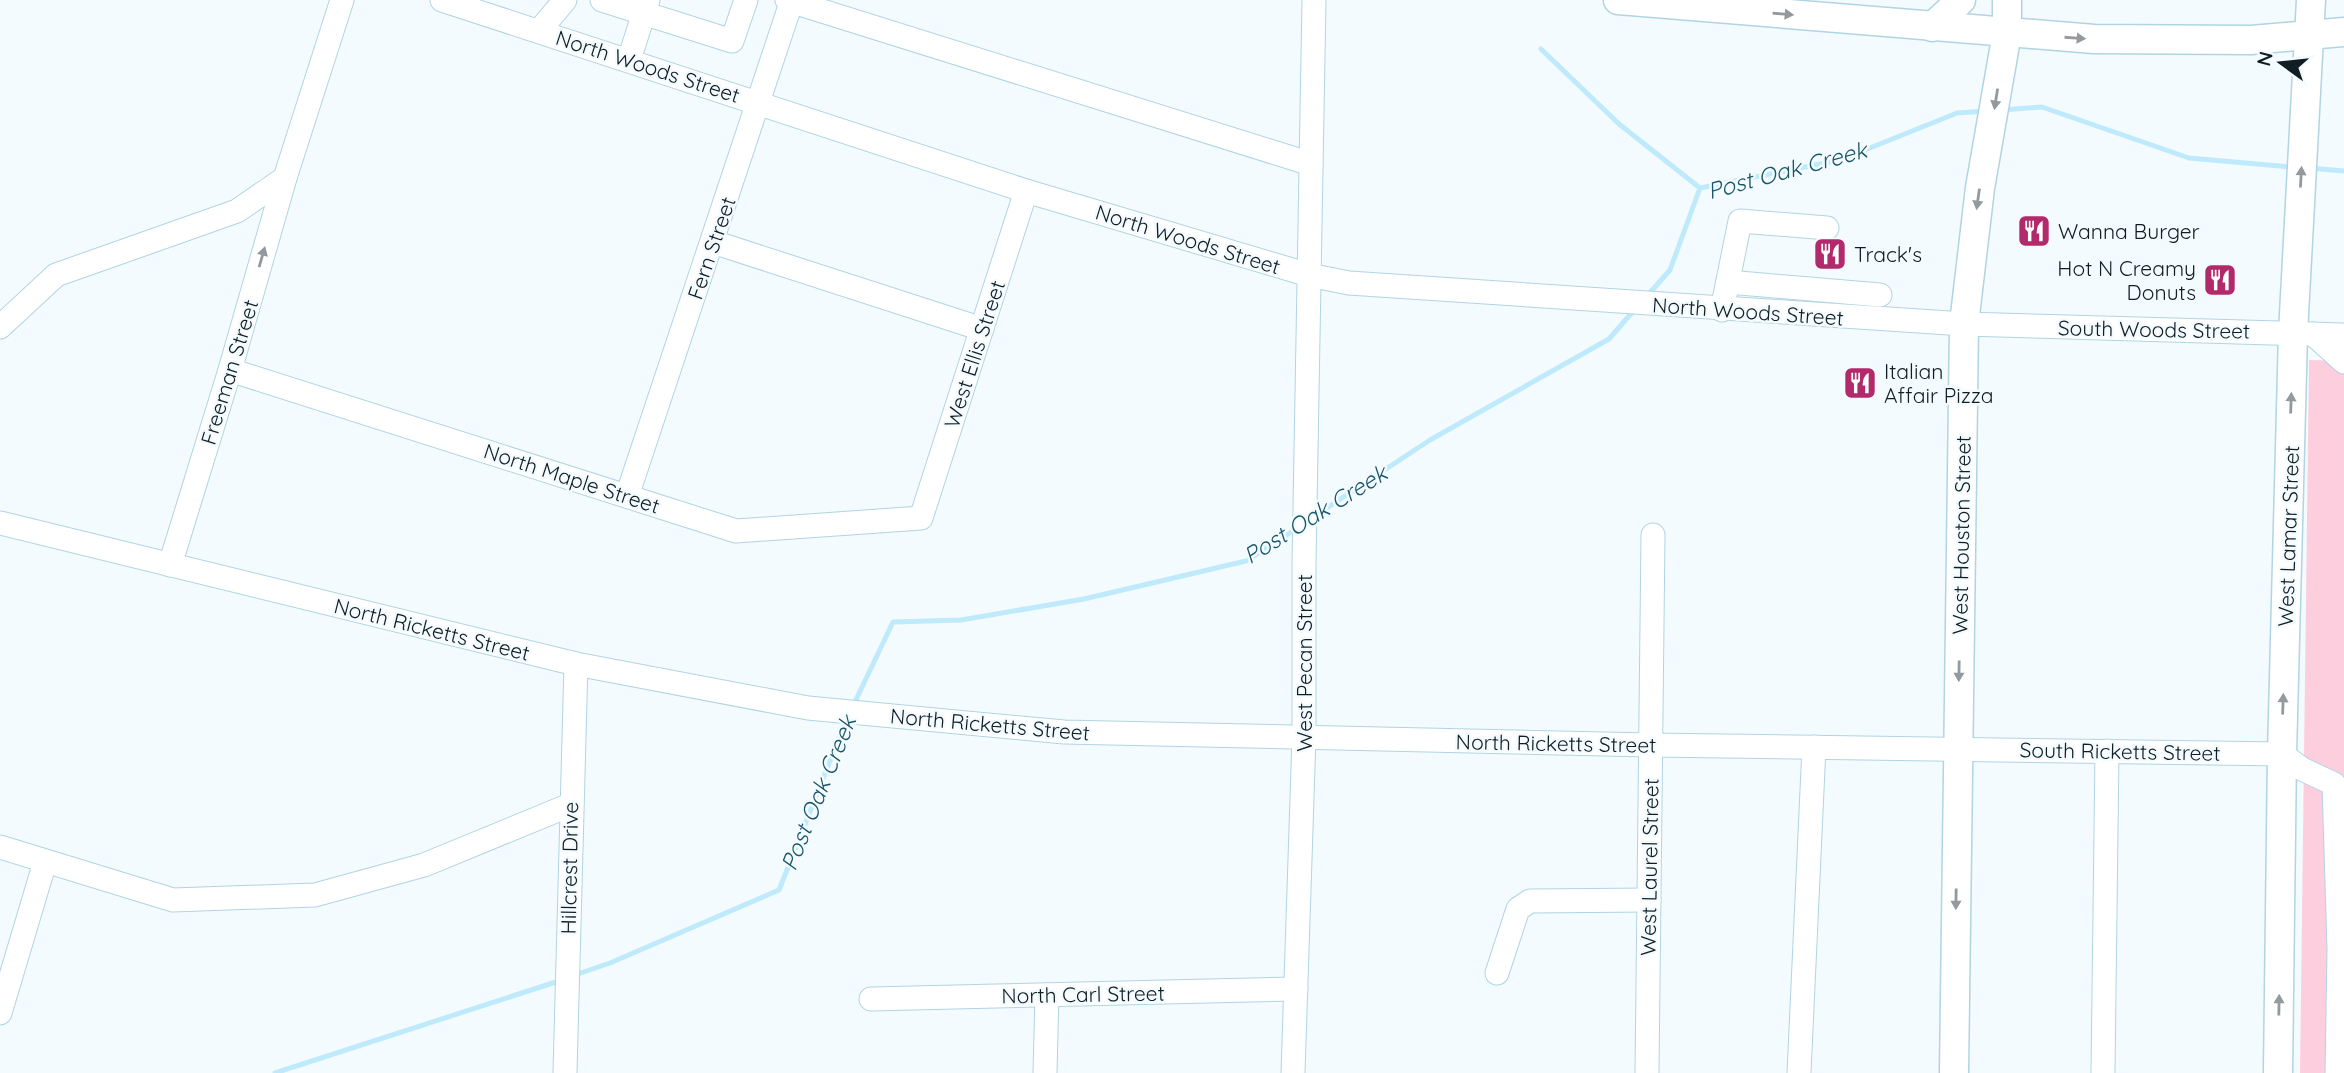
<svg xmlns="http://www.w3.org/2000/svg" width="2344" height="1073" viewBox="0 0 2344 1073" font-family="Quicksand,sans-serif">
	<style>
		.green { fill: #fdcfde }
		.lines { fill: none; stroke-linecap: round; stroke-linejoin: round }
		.stream { stroke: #beeafb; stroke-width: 5 }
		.minor-casing { stroke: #b0d4e3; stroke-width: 25 }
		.major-casing { stroke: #b0d4e3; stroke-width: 31 }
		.minor { stroke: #fff; stroke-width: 23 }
		.major { stroke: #fff; stroke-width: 28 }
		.oneway { fill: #93999c }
		.labels { text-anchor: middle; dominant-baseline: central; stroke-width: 5; stroke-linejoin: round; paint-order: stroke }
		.street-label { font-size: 21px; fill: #101d23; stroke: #f4fbfe }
		.poi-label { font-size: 21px; fill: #101d23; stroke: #f4fbfe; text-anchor: start }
		.water-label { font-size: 23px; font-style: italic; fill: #19566a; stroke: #f4fbfe }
	</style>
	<rect width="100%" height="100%" fill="#f4fbfe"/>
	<polygon class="green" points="2309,360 2344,361 2344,1073 2300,1073"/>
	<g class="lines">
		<g class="stream">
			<polyline points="1541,49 1619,124 1700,188"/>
			<polyline points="2003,110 2042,107 2189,158 2292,167"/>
			<polyline points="2309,168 2344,171"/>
			<polyline points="1646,297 1670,270 1700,188 1840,160 1957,113 1986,111"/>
			<polyline points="1313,517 1430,440 1609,339 1635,309"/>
			<polyline points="853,706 893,622 961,620 1084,599 1246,561 1299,527"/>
			<polyline points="575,975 610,963 779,890 847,718"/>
			<polyline points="275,1073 562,980"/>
		</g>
		<defs>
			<g id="minor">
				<polyline points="442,0 1026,191 1309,275 1349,283 1964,324 2344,335"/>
				<polyline points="602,0 732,41 746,0"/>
				<polyline points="787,0 1311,164"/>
				<polyline points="539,31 565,0"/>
				<polyline points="629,60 648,0"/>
				<polyline points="713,242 982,329"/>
				<polyline points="1728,282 1880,295"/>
				<polyline points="1722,310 1740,221 1827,228"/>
				<polyline points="0,327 56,275 237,211 285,178 342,0"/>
				<polyline points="2313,334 2344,362"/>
				<polyline points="230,370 736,531 921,518 1026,191"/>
				<polyline points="627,496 792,0"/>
				<polyline points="0,523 576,664 808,708 1064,732 1650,745 2282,754 2302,769 2334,784 2339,950 2337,1073"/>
				<polyline points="170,565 230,370 285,178"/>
				<polyline points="0,847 173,900 315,895 424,865 570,805"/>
				<polyline points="1497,973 1518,909 1530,901 1649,900"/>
				<polyline points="871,999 1296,989"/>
				<polyline points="0,1013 45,862"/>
				<polyline points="565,1073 576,664"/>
				<polyline points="1045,1073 1047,995"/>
				<polyline points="1293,1073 1304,737 1304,563 1314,0"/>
				<polyline points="1647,1073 1653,535"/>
				<polyline points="1799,1073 1814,747"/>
				<polyline points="2103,1073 2107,751"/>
			</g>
			<g id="major">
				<polyline points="1618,0 2094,39 2251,40 2344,32"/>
				<polyline points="1932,27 1961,0"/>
				<polyline points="1954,1073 1964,324 1980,188 2007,33 2007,0"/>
				<polyline points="2278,1073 2282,754 2293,333 2311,0"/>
			</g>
		</defs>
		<use href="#minor" class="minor-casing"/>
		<use href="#major" class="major-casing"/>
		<use href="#minor" class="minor"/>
		<use href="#major" class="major"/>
	</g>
	<defs><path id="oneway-solid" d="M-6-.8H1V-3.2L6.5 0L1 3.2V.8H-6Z" transform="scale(1.75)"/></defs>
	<g class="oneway">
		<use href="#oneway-solid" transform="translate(1783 14) rotate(5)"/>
		<use href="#oneway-solid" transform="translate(2075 38) rotate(4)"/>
		<use href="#oneway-solid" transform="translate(1996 99) rotate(99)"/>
		<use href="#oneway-solid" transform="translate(2301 177) rotate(-87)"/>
		<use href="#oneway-solid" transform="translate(1978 199) rotate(98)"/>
		<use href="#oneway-solid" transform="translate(262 257) rotate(-74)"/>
		<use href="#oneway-solid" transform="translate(2291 403) rotate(-88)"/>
		<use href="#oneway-solid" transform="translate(1959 671) rotate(91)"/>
		<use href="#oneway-solid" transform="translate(2283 704) rotate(-88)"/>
		<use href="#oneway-solid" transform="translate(1956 899) rotate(91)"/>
		<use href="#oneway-solid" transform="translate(2279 1005) rotate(-89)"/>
	</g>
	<defs>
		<symbol id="restaurant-square" viewBox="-11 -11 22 22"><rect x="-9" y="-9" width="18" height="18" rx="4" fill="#b22a6b" stroke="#f4fbfe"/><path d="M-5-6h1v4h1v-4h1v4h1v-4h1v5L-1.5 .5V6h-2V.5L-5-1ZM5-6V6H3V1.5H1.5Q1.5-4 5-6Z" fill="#fff"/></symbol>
	</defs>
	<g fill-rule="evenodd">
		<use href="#restaurant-square" x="2015" y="212" width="38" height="38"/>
		<use href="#restaurant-square" x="1811" y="235" width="38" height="38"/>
		<use href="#restaurant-square" x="2201" y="261" width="38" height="38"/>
		<use href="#restaurant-square" x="1841" y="364" width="38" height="38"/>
	</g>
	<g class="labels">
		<g class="street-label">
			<text transform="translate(648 66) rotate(18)">North Woods Street</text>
			<text transform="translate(1188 239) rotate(17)">North Woods Street</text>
			<text transform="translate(711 248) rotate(-71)">Fern Street</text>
			<text transform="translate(1748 311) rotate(4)">North Woods Street</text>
			<text transform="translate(2154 329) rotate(1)">South Woods Street</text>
			<text transform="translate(974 354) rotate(-72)">West Ellis Street</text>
			<text transform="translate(229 372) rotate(-73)">Freeman Street</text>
			<text transform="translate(572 478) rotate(18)">North Maple Street</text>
			<text transform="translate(1961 535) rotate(-89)">West Houston Street</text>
			<text transform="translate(2288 536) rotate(-88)">West Lamar Street</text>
			<text transform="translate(432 629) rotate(14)">North Ricketts Street</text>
			<text transform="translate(1304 663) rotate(-90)">West Pecan Street</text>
			<text transform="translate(990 724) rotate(5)">North Ricketts Street</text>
			<text transform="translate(1556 743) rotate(1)">North Ricketts Street</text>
			<text transform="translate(2120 751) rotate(1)">South Ricketts Street</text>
			<text transform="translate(1649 867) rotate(-89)">West Laurel Street</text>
			<text transform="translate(569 868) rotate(-89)">Hillcrest Drive</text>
			<text transform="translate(1083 994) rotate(-1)">North Carl Street</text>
		</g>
		<g class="poi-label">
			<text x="2058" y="231">Wanna Burger</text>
			<text x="1854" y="254">Track's</text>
			<text x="2196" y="268" text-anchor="end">Hot N Creamy<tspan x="2196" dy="24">Donuts</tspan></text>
			<text x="1884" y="371">Italian<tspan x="1884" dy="24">Affair Pizza</tspan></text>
		</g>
		<g class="water-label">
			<text transform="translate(1787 170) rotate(-15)">Post Oak Creek</text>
			<text transform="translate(1315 514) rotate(-32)">Post Oak Creek</text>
			<text transform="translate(818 793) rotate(-68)">Post Oak Creek</text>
		</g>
	</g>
	<g transform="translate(2281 63) rotate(285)" stroke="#f4fbfe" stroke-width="5" paint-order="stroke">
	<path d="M0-5L12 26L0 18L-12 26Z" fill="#101d23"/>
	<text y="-10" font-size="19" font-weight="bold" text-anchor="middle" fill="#101d23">N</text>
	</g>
</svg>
